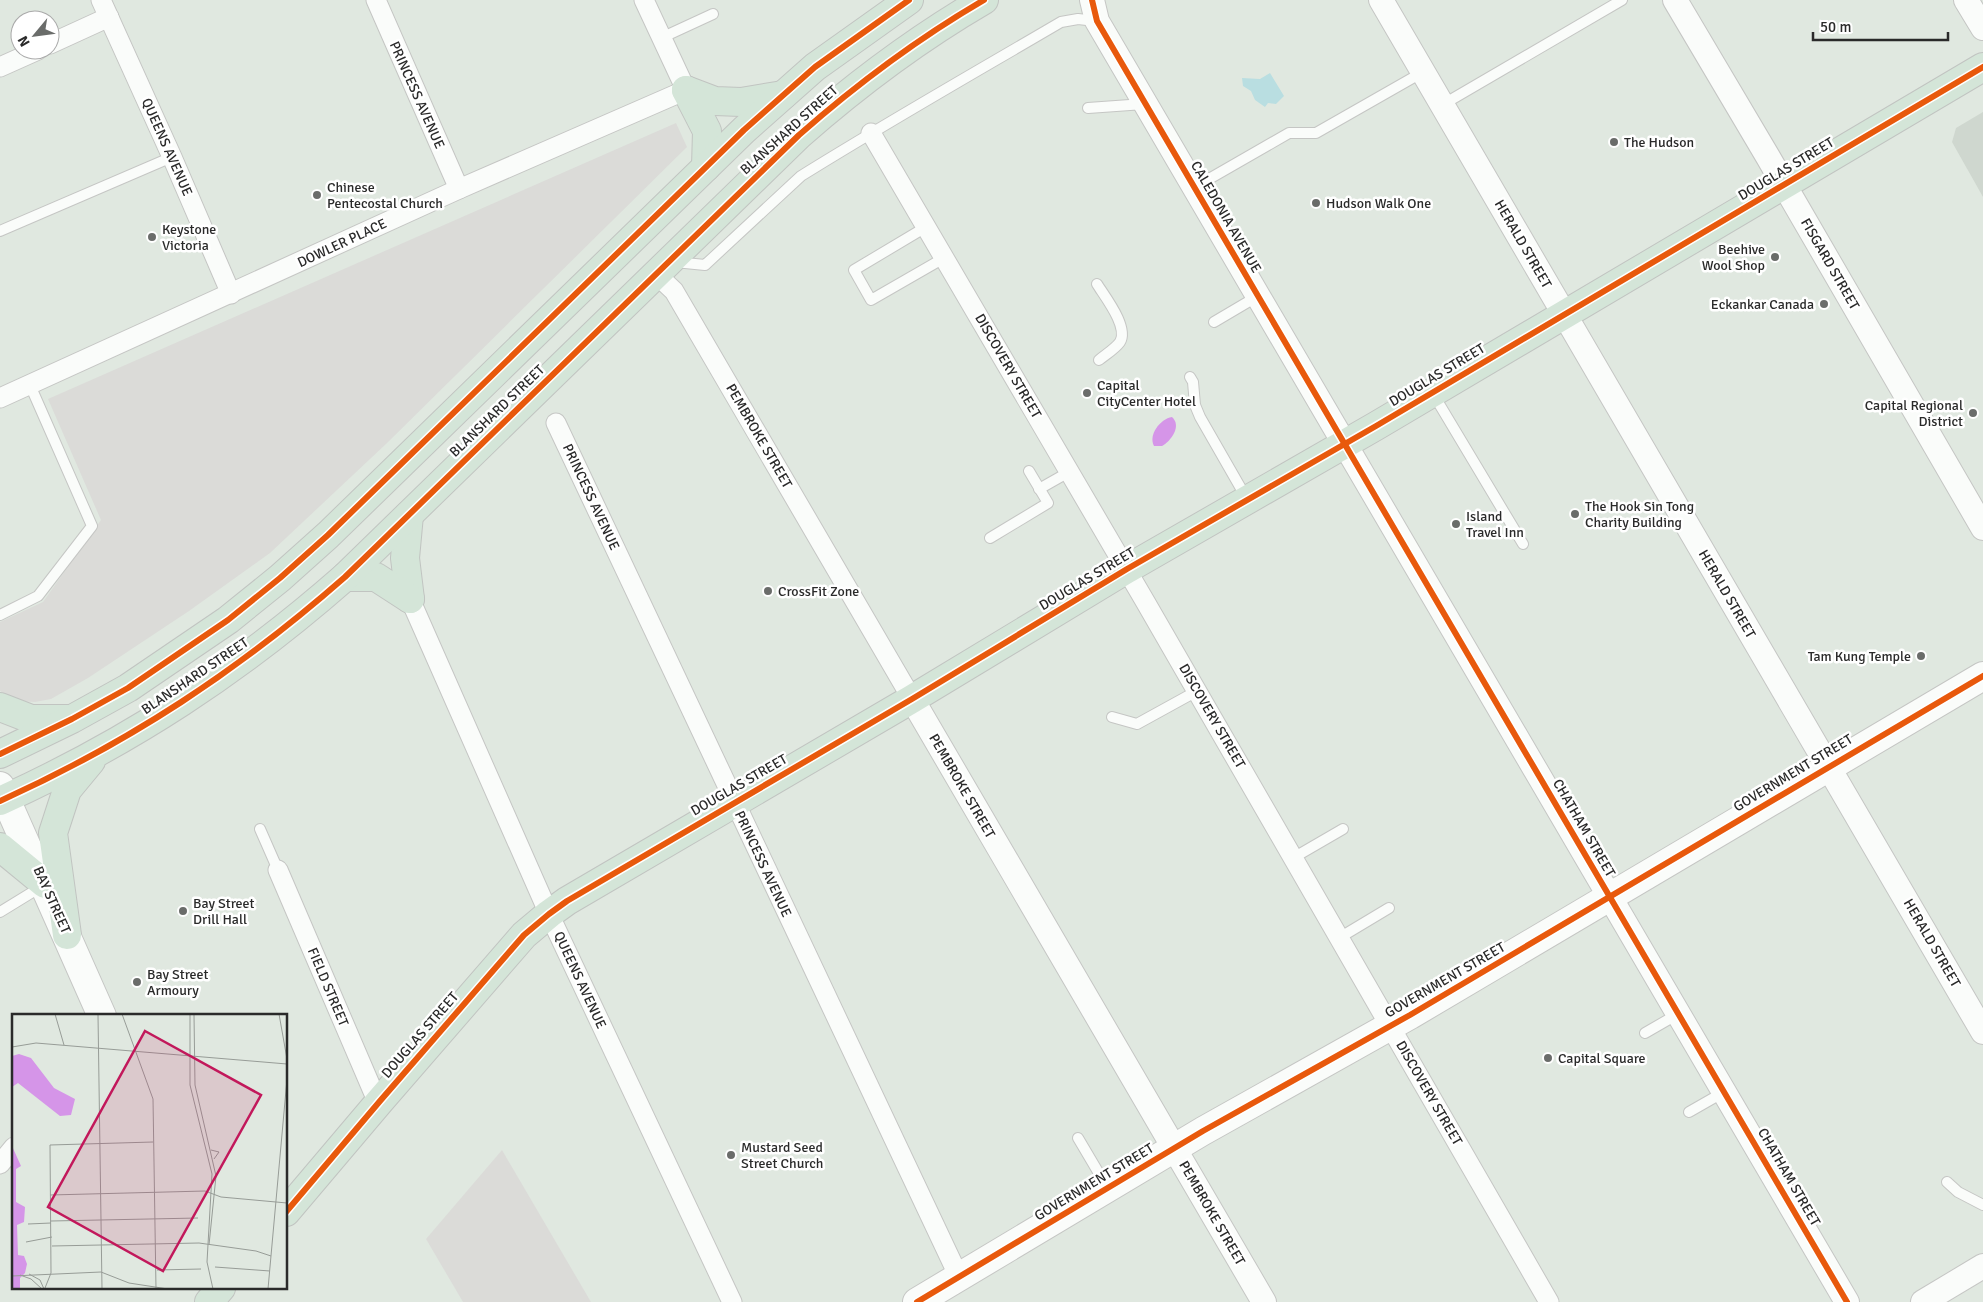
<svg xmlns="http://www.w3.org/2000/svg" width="1983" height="1302" viewBox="0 0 1983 1302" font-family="Signika,sans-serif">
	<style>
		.industrial { fill: #dbdbd8 }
		.green { fill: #b9dee1 }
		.plaza { fill: #cfd7cf }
		.water { fill: #d595e8 }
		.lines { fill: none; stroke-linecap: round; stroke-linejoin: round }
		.service-casing { stroke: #c5c6c4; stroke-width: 12 }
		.minor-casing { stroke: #c5c6c4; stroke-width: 21 }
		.tertiary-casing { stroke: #c5c6c4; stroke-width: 26 }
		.secondary-casing { stroke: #c5c6c4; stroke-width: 30 }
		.primary-casing { stroke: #c1c4c1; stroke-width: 30 }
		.service { stroke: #fafcfa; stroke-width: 10 }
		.minor { stroke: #fafcfa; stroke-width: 19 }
		.tertiary { stroke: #fafcfa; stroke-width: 24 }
		.secondary { stroke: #fafcfa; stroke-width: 28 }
		.primary { stroke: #d4e5d8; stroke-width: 28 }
		.cycleway-casing { stroke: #fff; stroke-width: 9 }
		.cycleway { stroke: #e8590c; stroke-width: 6 }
		.poi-dot { fill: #6a6c6a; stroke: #fff; stroke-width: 2 }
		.labels { text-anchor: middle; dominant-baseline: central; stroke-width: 5; stroke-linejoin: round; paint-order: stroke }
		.street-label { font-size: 14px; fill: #2a2a2a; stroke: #fff }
		.poi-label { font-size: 14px; fill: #2a2a2a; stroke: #fff; text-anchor: start }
		.inset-road { fill: none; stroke: #979c97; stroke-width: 1 }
		.view { fill: #c2185b; fill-opacity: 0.15; stroke: #c2185b; stroke-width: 2.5 }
		.inset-edge { fill: none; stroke: #2a2a2a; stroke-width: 2.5 }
	</style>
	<rect width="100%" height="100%" fill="#e0e8e0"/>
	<g class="industrial">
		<polygon points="676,123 687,147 386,444 270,553 189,611 88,678 51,699 35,702 18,701 0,691 0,622 43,602 101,520 48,399"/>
		<polygon points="502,1150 591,1302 463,1302 426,1239"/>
	</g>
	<polygon class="green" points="1270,73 1284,96 1276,104 1268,103 1265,107 1255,100 1251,91 1243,86 1242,78 1260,79"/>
	<polygon class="plaza" points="1983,112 1983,197 1952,142 1956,128"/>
	<path class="water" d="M1172 417C1182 426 1171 441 1162 446H1154C1148 435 1160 419 1172 417Z"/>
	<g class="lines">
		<defs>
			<g id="service">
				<polyline points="661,38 713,14"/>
				<polyline points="1442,105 1622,0"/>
				<polyline points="1088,108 1144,104"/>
				<polyline points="1195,187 1289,133 1316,133 1423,72"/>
				<polyline points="926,227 854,270 871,300 944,258"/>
				<polyline points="0,231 172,157"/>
				<path d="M675 262 705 265 801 176C886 123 974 73 1061 22L1078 19 1096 21"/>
				<path d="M1097 284C1105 297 1129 327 1120 342 1115 349 1105 355 1099 360"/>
				<polyline points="1214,322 1258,296"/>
				<polyline points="1190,377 1193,382 1195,405 1200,417 1247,499"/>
				<polyline points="1432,392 1523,544"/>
				<polyline points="1039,489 1069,472"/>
				<polyline points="990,538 1048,503 1029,471"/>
				<polyline points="0,615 38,596 92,526 30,385"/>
				<polyline points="1112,717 1137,724 1197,691"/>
				<polyline points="260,829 278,870"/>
				<polyline points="1293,858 1343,829"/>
				<polyline points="0,912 44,885"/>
				<polyline points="1339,938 1389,908"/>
				<polyline points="1645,1033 1678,1014"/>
				<polyline points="1689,1112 1724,1092"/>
				<polyline points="1078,1138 1107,1187"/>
				<polyline points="1947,1182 1958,1192 1983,1205"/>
			</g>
			<g id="minor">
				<polyline points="101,0 172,157 231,294"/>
				<polyline points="376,0 459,189"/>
				<polyline points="50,44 109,17"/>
				<polyline points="0,67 38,50"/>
				<polyline points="871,133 1146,603 1549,1302"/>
				<polyline points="656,274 674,291 912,699"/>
				<polyline points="0,398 459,189 686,90 644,0"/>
				<polyline points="556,423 959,1277"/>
				<polyline points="410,599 549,914 732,1302"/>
				<polyline points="278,870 378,1103"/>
				<polyline points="0,1164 14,1147"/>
			</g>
			<g id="tertiary">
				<polyline points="1092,0 1097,21 1847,1302"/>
				<polyline points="1381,0 1983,1032"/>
				<polyline points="1675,0 1768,157 1983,528"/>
				<polyline points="1966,0 1983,28"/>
				<polyline points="912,699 1264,1302"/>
				<polyline points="1923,1302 1983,1266"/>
			</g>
			<g id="secondary">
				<polyline points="0,786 102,1016"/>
				<polyline points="917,1302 1203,1131 1410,1015 1983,676"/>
			</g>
			<g id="primary">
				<polyline points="686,90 715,101 741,102 783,95"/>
				<polyline points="686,90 707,131 706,167"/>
				<polyline points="409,515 405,558 410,599"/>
				<polyline points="345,577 376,577 410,599"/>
				<polyline points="0,707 31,719 68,719"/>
				<polyline points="0,754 72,719 128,688 228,620 280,578 328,535 402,463 744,130 815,67 909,0"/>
				<path d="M0 801C130 742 238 671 345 577L799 135C857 84 917 39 984 0"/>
				<polyline points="0,847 45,884"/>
				<polyline points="67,935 53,833 67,790 91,761"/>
				<polyline points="286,1212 380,1101 524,935 549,914 567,901 912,699 1127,569 1376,426 1983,67"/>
				<polyline points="209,1302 221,1288"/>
			</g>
		</defs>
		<use href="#service" class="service-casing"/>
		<use href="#minor" class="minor-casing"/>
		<use href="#tertiary" class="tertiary-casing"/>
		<use href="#secondary" class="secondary-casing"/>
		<use href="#primary" class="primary-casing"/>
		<use href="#service" class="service"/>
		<use href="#minor" class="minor"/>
		<use href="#tertiary" class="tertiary"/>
		<use href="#secondary" class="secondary"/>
		<use href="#primary" class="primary"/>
		<defs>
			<g id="cycleway">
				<polyline points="1092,0 1097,21 1847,1302"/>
				<polyline points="0,754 72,719 128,688 228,620 280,578 328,535 402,463 744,130 815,67 909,0"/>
				<path d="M0 801C130 742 238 671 345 577L799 135C857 84 917 39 984 0"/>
				<polyline points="286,1212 380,1101 524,935 549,914 567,901 912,699 1127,569 1376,426 1983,67"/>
				<polyline points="917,1302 1203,1131 1410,1015 1983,676"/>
			</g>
		</defs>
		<use href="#cycleway" class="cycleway-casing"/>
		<use href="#cycleway" class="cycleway"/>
	</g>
	<g class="poi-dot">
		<circle cx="1614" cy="142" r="5"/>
		<circle cx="317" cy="195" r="5"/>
		<circle cx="1316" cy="203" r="5"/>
		<circle cx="152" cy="237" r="5"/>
		<circle cx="1775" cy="257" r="5"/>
		<circle cx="1824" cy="304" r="5"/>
		<circle cx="1087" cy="393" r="5"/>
		<circle cx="1973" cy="413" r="5"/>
		<circle cx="1575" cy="514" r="5"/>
		<circle cx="1456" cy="524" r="5"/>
		<circle cx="768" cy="591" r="5"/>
		<circle cx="1921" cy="656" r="5"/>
		<circle cx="183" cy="911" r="5"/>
		<circle cx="137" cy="982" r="5"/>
		<circle cx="1548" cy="1058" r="5"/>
		<circle cx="731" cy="1155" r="5"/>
	</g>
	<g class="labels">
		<g class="street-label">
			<text transform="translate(417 95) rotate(66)">PRINCESS AVENUE</text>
			<text transform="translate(789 130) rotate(-42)">BLANSHARD STREET</text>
			<text transform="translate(167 147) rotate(66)">QUEENS AVENUE</text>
			<text transform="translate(1786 169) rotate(-31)">DOUGLAS STREET</text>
			<text transform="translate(1226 217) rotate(60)">CALEDONIA AVENUE</text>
			<text transform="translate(342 243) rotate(-25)">DOWLER PLACE</text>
			<text transform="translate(1523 244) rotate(60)">HERALD STREET</text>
			<text transform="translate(1830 264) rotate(60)">FISGARD STREET</text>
			<text transform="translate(1008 366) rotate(60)">DISCOVERY STREET</text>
			<text transform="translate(1437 375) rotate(-31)">DOUGLAS STREET</text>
			<text transform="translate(497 411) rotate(-44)">BLANSHARD STREET</text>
			<text transform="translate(759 436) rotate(60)">PEMBROKE STREET</text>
			<text transform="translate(591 497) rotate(65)">PRINCESS AVENUE</text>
			<text transform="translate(1087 579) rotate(-31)">DOUGLAS STREET</text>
			<text transform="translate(1727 594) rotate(60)">HERALD STREET</text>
			<text transform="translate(195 676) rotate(-34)">BLANSHARD STREET</text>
			<text transform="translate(1212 716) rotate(60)">DISCOVERY STREET</text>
			<text transform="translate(1793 773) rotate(-31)">GOVERNMENT STREET</text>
			<text transform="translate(739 785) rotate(-30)">DOUGLAS STREET</text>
			<text transform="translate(962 786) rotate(60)">PEMBROKE STREET</text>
			<text transform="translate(1584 828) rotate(60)">CHATHAM STREET</text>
			<text transform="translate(763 864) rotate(65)">PRINCESS AVENUE</text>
			<text transform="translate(52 900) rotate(66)">BAY STREET</text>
			<text transform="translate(1932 943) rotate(60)">HERALD STREET</text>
			<text transform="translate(580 980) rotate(65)">QUEENS AVENUE</text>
			<text transform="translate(1445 980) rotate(-30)">GOVERNMENT STREET</text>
			<text transform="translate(328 987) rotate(67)">FIELD STREET</text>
			<text transform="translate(420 1035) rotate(-49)">DOUGLAS STREET</text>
			<text transform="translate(1429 1093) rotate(60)">DISCOVERY STREET</text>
			<text transform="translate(1789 1177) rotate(60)">CHATHAM STREET</text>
			<text transform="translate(1094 1182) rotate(-31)">GOVERNMENT STREET</text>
			<text transform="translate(1212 1213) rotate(60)">PEMBROKE STREET</text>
		</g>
		<g class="poi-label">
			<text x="1624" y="142">The Hudson</text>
			<text x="327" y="187">Chinese<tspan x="327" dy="16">Pentecostal Church</tspan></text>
			<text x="1326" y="203">Hudson Walk One</text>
			<text x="162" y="229">Keystone<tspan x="162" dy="16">Victoria</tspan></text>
			<text x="1765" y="249" text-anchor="end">Beehive<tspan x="1765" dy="16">Wool Shop</tspan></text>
			<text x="1814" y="304" text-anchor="end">Eckankar Canada</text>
			<text x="1097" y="385">Capital<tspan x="1097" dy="16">CityCenter Hotel</tspan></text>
			<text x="1963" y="405" text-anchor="end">Capital Regional<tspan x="1963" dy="16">District</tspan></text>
			<text x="1585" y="506">The Hook Sin Tong<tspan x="1585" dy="16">Charity Building</tspan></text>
			<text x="1466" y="516">Island<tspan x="1466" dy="16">Travel Inn</tspan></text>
			<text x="778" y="591">CrossFit Zone</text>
			<text x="1911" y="656" text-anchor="end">Tam Kung Temple</text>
			<text x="193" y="903">Bay Street<tspan x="193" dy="16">Drill Hall</tspan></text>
			<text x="147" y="974">Bay Street<tspan x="147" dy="16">Armoury</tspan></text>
			<text x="1558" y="1058">Capital Square</text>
			<text x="741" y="1147">Mustard Seed<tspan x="741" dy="16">Street Church</tspan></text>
		</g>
	</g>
	<g transform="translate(12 1014)">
		<rect width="275" height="275" fill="#e0e8e0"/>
		<path d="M7 40 19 44 42 74 63 85 59 101 48 102 6 69 0 73V42ZM0 132 9 152 4 155V188L13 193 12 208 5 211 6 241 12 242 15 250 13 259 8 264V275H0Z" fill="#d595e8"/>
		<path class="inset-road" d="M43 0 52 31M86 0 90 275M110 0 141 85 144 275M178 0V71L200 160 195 248 201 275M182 0 183 71 204 162 197 231M267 0 275 45M0 33 24 29 275 50M199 136 207 138 202 145M38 181 193 177 209 183 275 189M39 207 186 204M16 210 39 209M14 228 40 223M40 232 187 229 244 237 259 242M203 253 258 257M145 256 189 255M39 259 38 131 141 128M17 260 28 266 32 275M8 261 19 265 30 275M0 262 89 258 117 269 156 275M33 274 39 259M256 275 275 65"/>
		<path class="view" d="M133 17 249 81 151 257 36 193Z"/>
		<rect width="275" height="275" class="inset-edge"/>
	</g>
	<g transform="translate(35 35) rotate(241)"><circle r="24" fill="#ffffff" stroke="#aaaaaa"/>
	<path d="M0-4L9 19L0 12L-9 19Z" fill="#6a6c6a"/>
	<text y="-8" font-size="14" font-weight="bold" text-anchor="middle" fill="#2a2a2a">N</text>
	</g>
	<path d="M1813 32v8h135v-8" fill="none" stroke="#2a2a2a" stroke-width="2.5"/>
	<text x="1820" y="32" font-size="15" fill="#2a2a2a" stroke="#ffffff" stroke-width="4" paint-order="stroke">50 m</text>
</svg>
